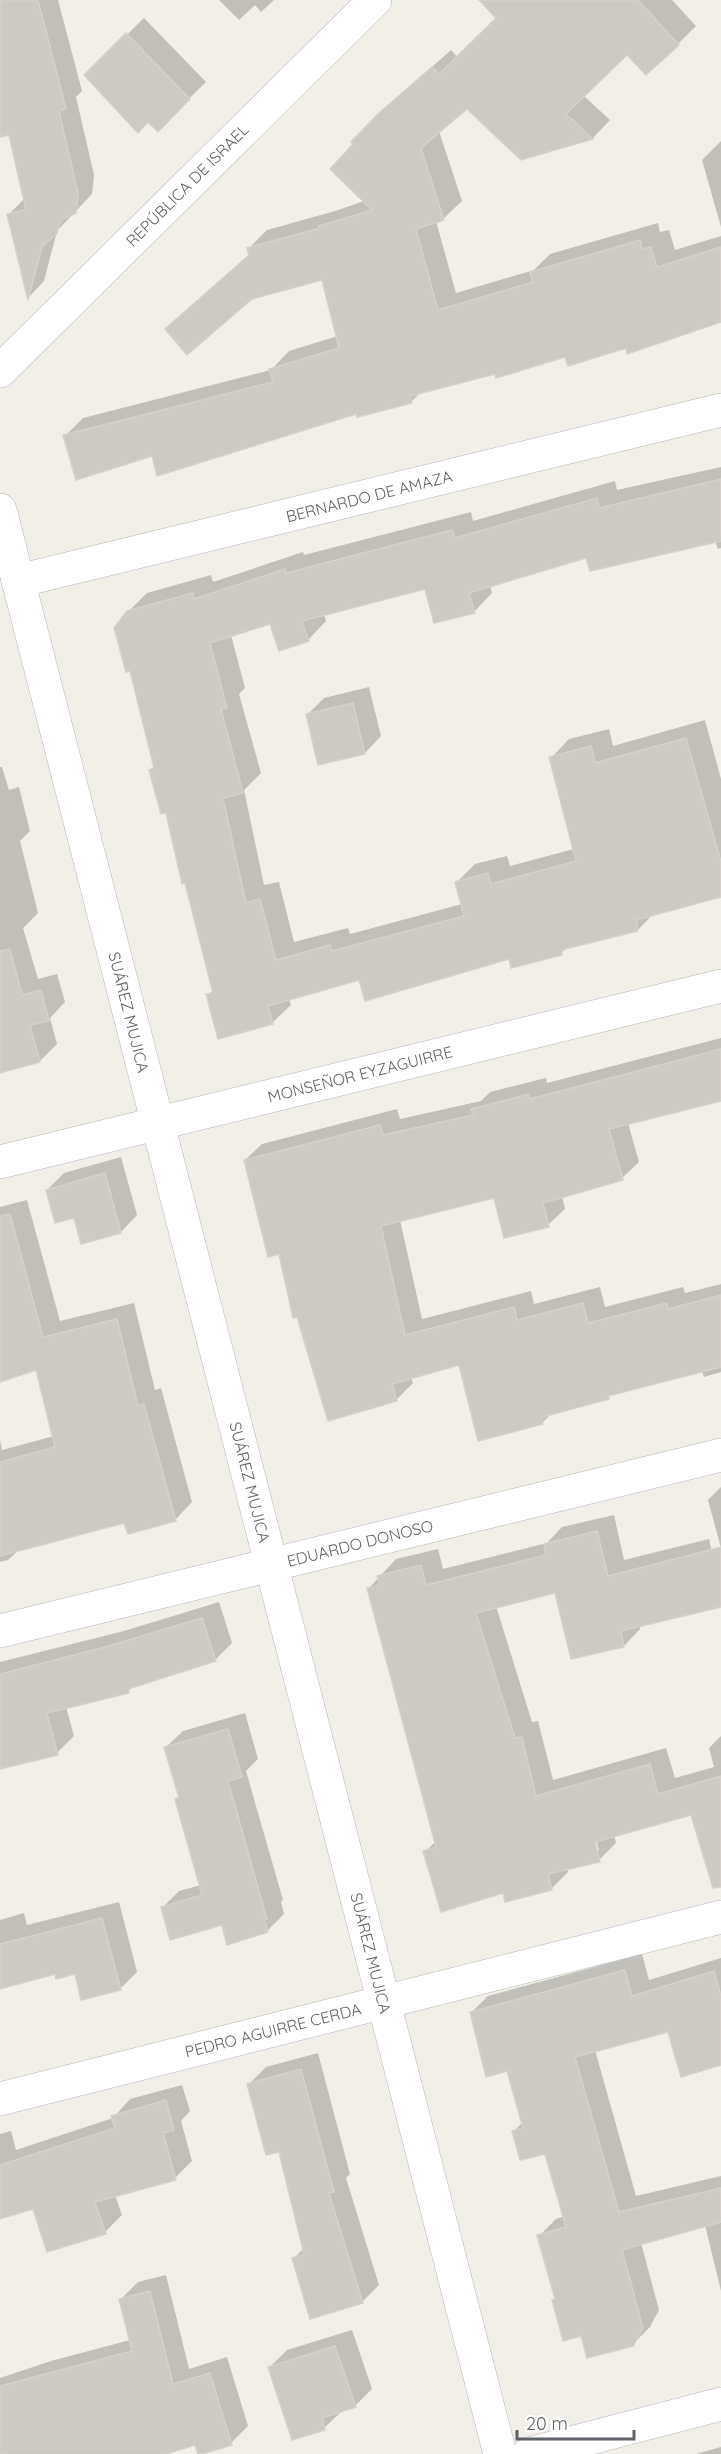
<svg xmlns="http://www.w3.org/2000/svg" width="721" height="2454" viewBox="0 0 721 2454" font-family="Quicksand,sans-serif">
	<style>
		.shadow { fill: #0003; fill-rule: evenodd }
		.building { fill: #cccac5; stroke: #d6d1c6; stroke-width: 1.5 }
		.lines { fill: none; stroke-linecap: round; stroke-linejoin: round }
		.minor-casing { stroke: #b5b8bc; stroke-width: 34 }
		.minor { stroke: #fff; stroke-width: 33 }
		.labels { text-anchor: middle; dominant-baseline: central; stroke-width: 4.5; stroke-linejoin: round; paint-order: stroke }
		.street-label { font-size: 16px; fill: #5f6368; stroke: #fff }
	</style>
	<rect width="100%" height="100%" fill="#f1efe8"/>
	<g class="shadow">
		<polygon points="0,0 58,0 82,91 76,97 94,175 92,194 57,231 44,281 29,297 8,215 25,198 10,133 0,135"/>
		<polygon points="219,0 274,0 261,12 255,5 239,20"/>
		<polygon points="481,0 672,0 696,26 678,44 627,53 584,96 610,120 593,138 521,159 467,107 439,131 462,201 443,219 436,221 456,293 534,270 550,254 658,223 660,232 669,230 675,250 721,236 721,320 627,346 566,355 421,392 411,402 153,455 65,436 83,418 271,370 289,351 338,336 323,279 251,298 167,329 250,254 249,248 267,230 335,211 364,201 399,96 451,50 458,58 498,18"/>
		<polygon points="144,18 206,82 158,129 86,75"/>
		<polygon points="721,141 721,227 702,160"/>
		<polygon points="721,467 721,548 718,549 715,541 587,556 490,585 492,593 474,612 426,587 324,614 326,621 308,640 271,622 231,635 245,688 239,694 261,773 244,790 264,885 279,882 294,942 348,928 350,934 462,904 456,883 475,864 507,856 510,866 574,849 551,758 569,739 609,729 613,746 705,720 721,779 721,896 653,914 638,930 568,947 561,953 510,957 360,979 289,999 291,1005 272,1023 208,995 214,989 168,811 151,770 155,766 128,612 147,593 211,575 213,582 303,552 304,555 471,512 473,521 615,481 617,490"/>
		<polygon points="369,687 381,736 365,753 307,715 324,698"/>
		<polygon points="0,767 2,767 9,790 19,787 30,831 20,841 38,913 23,928 38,979 57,974 65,1002 50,1018 57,1044 40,1061 0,1072"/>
		<polygon points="721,1038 721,1099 628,1123 639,1162 622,1178 562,1196 565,1209 548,1225 495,1196 400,1220 422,1319 531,1291 534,1304 600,1287 605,1307 683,1287 685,1293 721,1284 721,1372 704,1377 702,1371 612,1393 608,1397 553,1412 543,1422 460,1363 411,1377 413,1383 396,1400 281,1252 245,1160 262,1144 397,1109 400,1119 481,1101 490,1092 546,1078 547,1083"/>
		<polygon points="121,1157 137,1215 121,1232 47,1190 64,1173"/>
		<polygon points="27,1200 60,1321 134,1303 155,1390 161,1388 192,1502 176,1519 125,1521 20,1549 8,1560 0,1562 0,1440 2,1450 54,1436 38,1368 0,1380 0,1207"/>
		<polygon points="721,1487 721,1548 708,1500"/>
		<path d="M614 1515 624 1560 709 1539 721 1594 640 1625V1629L624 1646 557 1591 496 1606 532 1722 538 1721 553 1780 666 1748 675 1778 714 1767 709 1748 721 1736V1835L692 1813 614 1835 616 1843 599 1860 567 1868 568 1872 551 1889 504 1891 425 1852 436 1841 369 1588 396 1559 438 1549 443 1569 547 1543 562 1527ZM595 1834 599 1851H596L592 1835Z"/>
		<polygon points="219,1602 232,1643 215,1660 134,1686 128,1691 66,1707 74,1736 57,1753 0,1768 0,1662 124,1631"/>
		<polygon points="245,1713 258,1759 246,1771 283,1900 281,1902 284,1914 267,1931 162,1908 179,1891 201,1885 176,1799 180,1796 166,1747 183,1731"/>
		<polygon points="119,1902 137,1972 120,1989 76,1973 56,1972 0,1987 0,1920 24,1913 27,1925"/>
		<polygon points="642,1954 649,1980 721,1958 721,2064 669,2031 595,2050 636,2196 721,2176 721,2291 705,2225 641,2243 659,2310 650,2327 632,2345 582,2334 553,2300 556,2297 539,2236 556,2219 565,2216 546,2152 513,2132 523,2122 508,2069 471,2013 488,1996"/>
		<polygon points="318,2053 350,2174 346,2178 379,2285 362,2302 294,2258 304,2248 280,2150 249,2084 266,2067"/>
		<polygon points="182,2085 190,2111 181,2121 192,2161 175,2178 115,2195 122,2215 105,2232 34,2207 0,2218 0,2134 11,2131 16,2150 113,2118 130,2099"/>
		<polygon points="166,2275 189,2369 227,2357 248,2426 231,2443 196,2443 161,2454 0,2454 0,2378 51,2361 130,2340 121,2299 138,2282"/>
		<polygon points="352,2330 372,2389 355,2406 341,2412 324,2428 270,2367 287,2350"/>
		<polygon points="721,2447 721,2454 696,2454"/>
	</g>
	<g class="building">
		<polygon points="0,0 38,0 66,109 59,111 78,193 76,213 61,220 57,233 42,247 28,300 7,214 26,210 9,135 0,137"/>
		<polygon points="479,0 638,0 679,45 646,75 627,55 566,114 593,139 521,160 467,109 421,148 444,220 416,229 438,310 533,282 530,272 640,240 642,249 651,247 657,267 721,247 721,322 627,354 626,348 568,366 565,357 496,378 495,374 410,396 412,403 357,417 356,414 157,476 152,456 76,480 63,435 273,382 269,369 339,348 322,280 252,299 187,355 165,329 249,255 247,248 320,228 319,226 372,210 330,169 353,144 351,142 378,114 432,67 439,74 496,18"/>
		<polygon points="126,33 190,99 158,132 148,122 138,133 84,75"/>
		<polygon points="721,479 721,541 590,571 586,558 469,593 475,613 434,623 425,589 302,621 309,641 279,651 270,624 210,643 227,708 221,709 243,793 223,798 246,903 260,899 276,960 330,945 332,951 464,916 455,882 488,873 491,884 576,861 549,757 591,746 595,763 686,738 721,862 721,897 636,920 638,931 561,950 562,955 511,968 509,959 365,1001 359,980 268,1006 273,1024 218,1039 206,994 213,993 185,883 182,884 166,813 161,814 149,770 154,768 130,671 126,672 114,628 127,611 193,593 194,599 285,569 286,573 452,530 455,538 597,498 599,508"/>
		<polygon points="353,703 365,754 318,765 306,714"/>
		<polygon points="10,949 22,995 41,990 49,1021 30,1025 40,1062 0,1073 0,951"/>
		<polygon points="721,1049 721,1101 609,1129 623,1180 543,1203 549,1227 504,1238 494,1198 381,1226 405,1335 514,1307 517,1320 583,1303 588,1323 667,1303 668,1309 721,1295 721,1367 608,1396 609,1399 542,1417 543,1424 478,1441 459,1365 392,1384 397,1401 328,1421 297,1317 293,1318 279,1254 268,1257 244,1160 380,1125 383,1135 473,1115 471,1109 529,1094 530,1099"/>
		<polygon points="105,1173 121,1233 81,1244 74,1218 55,1223 46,1190"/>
		<polygon points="10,1214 43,1337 117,1319 138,1406 144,1404 176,1521 128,1534 124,1523 0,1556 0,1462 55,1447 36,1370 0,1382 0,1216"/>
		<polygon points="597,1531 608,1576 721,1547 721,1607 621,1631 624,1647 571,1659 555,1593 476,1613 515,1738 522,1737 536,1796 650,1764 658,1794 721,1776 721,1887 713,1888 691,1815 595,1842 600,1862 548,1874 552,1890 505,1902 503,1893 441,1912 423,1851 436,1847 367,1588 380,1585 377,1576 421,1565 426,1585 546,1555 544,1544"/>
		<polygon points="202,1618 216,1661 128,1689 129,1693 47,1713 58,1755 0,1769 0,1674 105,1647"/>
		<polygon points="228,1729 242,1777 228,1781 267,1919 264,1919 268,1932 227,1945 222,1925 170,1940 161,1907 202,1895 175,1799 179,1798 164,1747"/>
		<polygon points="102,1918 121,1990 81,2000 75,1974 56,1979 55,1974 0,1989 0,1944"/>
		<polygon points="625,1970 632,1996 714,1971 721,1996 721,2065 681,2077 668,2032 575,2057 619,2212 721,2188 721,2222 622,2250 643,2328 633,2346 587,2358 581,2336 563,2341 552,2300 555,2299 537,2235 566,2227 545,2154 520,2160 512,2131 523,2128 507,2071 486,2077 470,2012"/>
		<polygon points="301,2069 334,2192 329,2193 363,2303 310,2319 292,2258 304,2254 279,2152 266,2155 247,2084"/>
		<polygon points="166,2100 174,2130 163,2133 176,2180 95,2202 106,2234 47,2252 33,2209 0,2219 0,2165 115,2128 111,2116"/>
		<polygon points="150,2291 173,2384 210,2373 232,2445 202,2454 198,2454 195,2445 166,2454 0,2454 0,2386 132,2351 119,2299"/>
		<polygon points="335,2346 356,2407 322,2418 325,2430 292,2440 268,2367"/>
	</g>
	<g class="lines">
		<defs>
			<g id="minor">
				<polyline points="0,371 375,0"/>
				<polyline points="0,510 500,2454"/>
				<polyline points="18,581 721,410"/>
				<polyline points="0,1162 721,986"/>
				<polyline points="0,1631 721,1455"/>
				<polyline points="0,2099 721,1917"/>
				<polyline points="529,2454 721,2404"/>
			</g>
		</defs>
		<use href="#minor" class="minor-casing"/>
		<use href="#minor" class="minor"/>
	</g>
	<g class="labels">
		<g class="street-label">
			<text transform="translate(187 185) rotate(-45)">REPÚBLICA DE ISRAEL</text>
			<text transform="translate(369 496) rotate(-14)">BERNARDO DE AMAZA</text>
			<text transform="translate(129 1012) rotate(76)">SUÁREZ MUJICA</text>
			<text transform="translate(360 1074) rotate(-14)">MONSEÑOR EYZAGUIRRE</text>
			<text transform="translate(250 1482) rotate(76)">SUÁREZ MUJICA</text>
			<text transform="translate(360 1543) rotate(-14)">EDUARDO DONOSO</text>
			<text transform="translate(371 1953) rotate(76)">SUÁREZ MUJICA</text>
			<text transform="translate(273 2030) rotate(-14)">PEDRO AGUIRRE CERDA</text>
		</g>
	</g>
	<path d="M517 2430v9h117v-9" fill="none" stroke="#5f6368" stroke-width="3"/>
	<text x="526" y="2430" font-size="18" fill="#5f6368" stroke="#ffffff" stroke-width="4.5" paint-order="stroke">20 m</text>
</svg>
